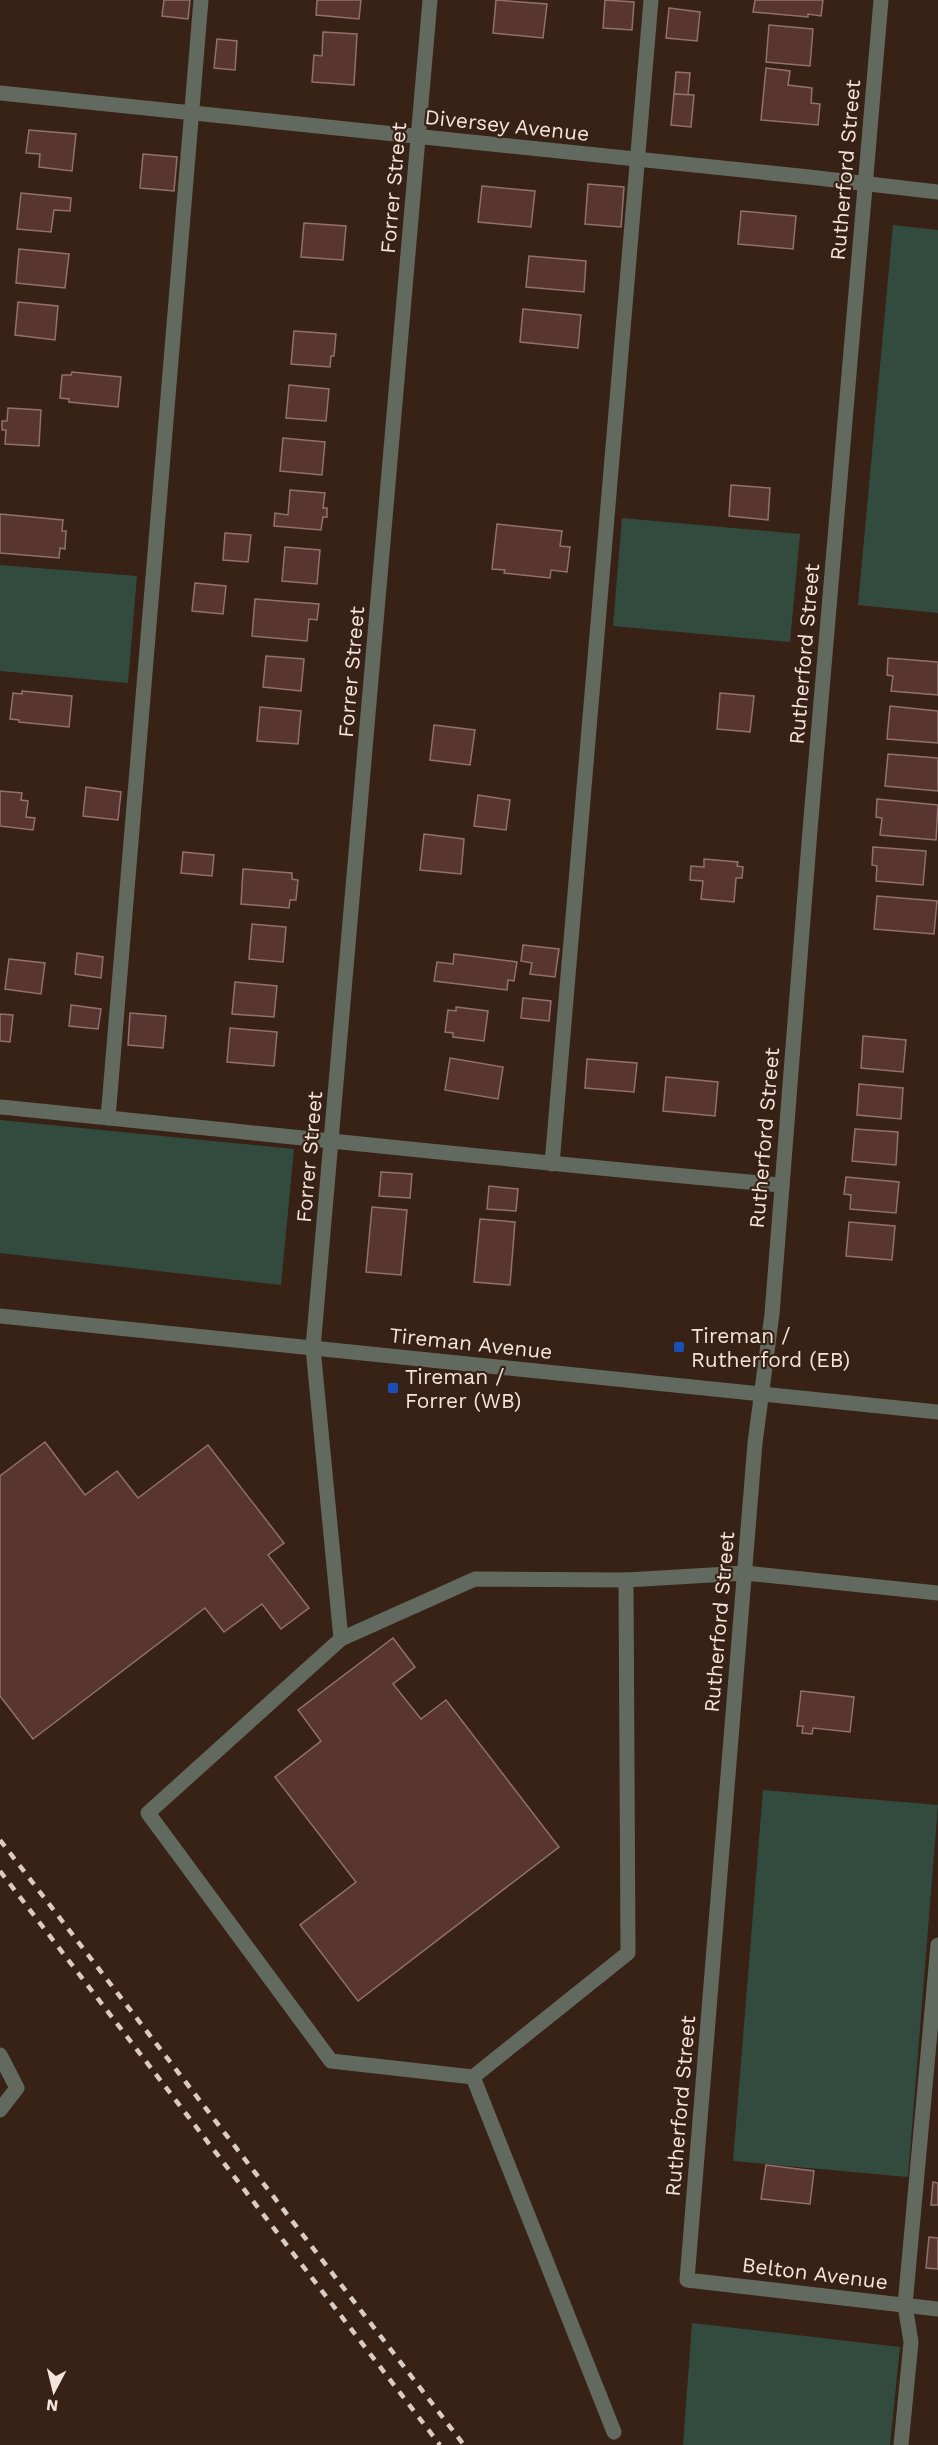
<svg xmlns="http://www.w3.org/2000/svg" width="938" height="2445" viewBox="0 0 938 2445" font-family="'Work Sans',sans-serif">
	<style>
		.green { fill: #334b3f }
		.building { fill: #593530; stroke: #91716d; stroke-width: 1.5 }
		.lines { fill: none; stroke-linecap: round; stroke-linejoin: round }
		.minor { stroke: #62695f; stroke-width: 15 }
		.rail { stroke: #dccbc2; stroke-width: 4.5; stroke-dasharray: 8 8; stroke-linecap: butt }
		.transit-dot { fill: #1a4fb4; stroke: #372215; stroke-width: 2 }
		.labels { text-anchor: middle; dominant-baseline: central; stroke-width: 4.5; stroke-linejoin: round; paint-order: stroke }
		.street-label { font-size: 21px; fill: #f4e4dc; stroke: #372215 }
		.poi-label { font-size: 21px; fill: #f4e4dc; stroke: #372215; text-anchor: start }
	</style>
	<rect width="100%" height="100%" fill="#372215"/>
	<g class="green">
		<polygon points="893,225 938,230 938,613 858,605"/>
		<polygon points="622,518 800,534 790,642 613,626"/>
		<polygon points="0,565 137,576 128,683 0,671"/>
		<polygon points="0,1120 294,1149 281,1285 0,1253"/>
		<polygon points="763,1790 938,1805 908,2177 733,2161"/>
		<polygon points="692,2323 900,2347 890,2445 683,2445"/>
	</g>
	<g class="building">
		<polygon points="164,0 190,0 188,19 162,16"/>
		<polygon points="317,0 361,0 359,19 316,15"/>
		<polygon points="496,0 547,4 543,38 493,33"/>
		<polygon points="605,0 634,2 632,30 603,28"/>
		<polygon points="755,0 823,0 821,16 808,14 808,17 753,12"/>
		<polygon points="669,8 700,12 697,41 666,38"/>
		<polygon points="769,25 813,29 810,66 766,62"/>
		<polygon points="323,32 357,34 354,85 312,82 314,55 322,56"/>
		<polygon points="217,39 237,41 235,70 214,68"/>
		<polygon points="766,68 790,71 788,85 812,88 811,103 820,104 818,125 761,120"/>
		<polygon points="676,72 690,73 688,95 674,94"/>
		<polygon points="674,94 694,95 691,127 671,125"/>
		<polygon points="29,130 76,134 72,171 39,167 40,154 26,153"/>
		<polygon points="143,154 177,157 174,191 140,188"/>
		<polygon points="588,184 624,187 621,227 585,224"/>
		<polygon points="482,186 535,191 531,227 478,222"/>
		<polygon points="21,193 71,198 70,211 54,210 51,232 17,229"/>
		<polygon points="741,211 796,216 793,249 738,244"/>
		<polygon points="304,223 346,226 343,260 301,257"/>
		<polygon points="19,249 69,254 65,288 16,283"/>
		<polygon points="529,256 586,261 584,292 526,287"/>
		<polygon points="18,302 58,306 55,340 15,335"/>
		<polygon points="523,309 581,315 578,348 520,342"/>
		<polygon points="294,331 336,334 334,356 331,356 330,367 291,364"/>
		<polygon points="72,372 121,377 118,407 69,402 69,399 60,398 62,375 71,375"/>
		<polygon points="289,385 329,389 326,421 286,418"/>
		<polygon points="8,408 41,410 39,446 5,444 6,430 2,430 2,421 7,421"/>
		<polygon points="283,438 325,442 322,475 280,471"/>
		<polygon points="731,485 770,488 768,520 729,516"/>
		<polygon points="290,490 325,493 323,508 327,508 327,517 323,517 321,530 274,526 275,513 288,515"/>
		<polygon points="0,514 63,520 62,531 66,531 65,549 60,548 59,558 0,553"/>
		<polygon points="497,524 562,531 560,546 570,547 567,572 551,570 550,578 504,573 505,570 492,569"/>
		<polygon points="225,533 251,535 248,562 223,560"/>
		<polygon points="285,547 320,550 317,584 282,581"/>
		<polygon points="195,583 226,586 223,614 192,611"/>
		<polygon points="255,599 319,604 317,620 309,619 307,641 252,636"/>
		<polygon points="266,656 304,659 301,691 263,687"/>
		<polygon points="888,658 938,662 938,695 891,691 893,676 887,675"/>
		<polygon points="22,691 72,696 69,727 19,722 19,720 10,719 13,693 22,694"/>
		<polygon points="720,693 754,696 750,732 717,729"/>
		<polygon points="890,706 938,711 938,743 887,739"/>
		<polygon points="260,707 301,711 298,744 257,741"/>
		<polygon points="434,725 475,730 470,765 430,760"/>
		<polygon points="888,754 938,758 938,791 885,786"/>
		<polygon points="86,787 121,792 118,820 83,816"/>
		<polygon points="0,791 22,793 21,800 28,801 26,817 35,818 33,830 0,826"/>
		<polygon points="478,795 510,800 506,830 474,826"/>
		<polygon points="877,799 938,805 936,840 880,835 882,818 876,817"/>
		<polygon points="424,834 464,839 461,874 420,870"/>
		<polygon points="873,847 926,851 923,885 876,881 877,866 872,865"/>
		<polygon points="183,852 214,855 212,876 181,873"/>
		<polygon points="704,859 738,862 737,866 743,867 742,878 736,878 734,902 701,899 703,881 690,880 691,866 704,867"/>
		<polygon points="243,869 292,873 292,879 298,880 296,900 290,900 289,908 241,904"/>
		<polygon points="877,896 937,901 934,934 874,929"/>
		<polygon points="252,924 286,927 283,962 249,959"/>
		<polygon points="523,945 559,949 555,977 530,974 532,963 521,961"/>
		<polygon points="77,953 103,957 101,978 75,974"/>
		<polygon points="454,954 517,962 514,981 508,980 507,990 434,981 437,962 453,964"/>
		<polygon points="9,959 45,963 41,994 5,989"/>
		<polygon points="235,982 277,986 274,1017 232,1014"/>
		<polygon points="523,998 551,1001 549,1021 521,1018"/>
		<polygon points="71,1005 101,1009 98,1029 69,1026"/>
		<polygon points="456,1007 488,1011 484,1041 453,1037 453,1033 445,1032 448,1010 456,1011"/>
		<polygon points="130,1013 166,1016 163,1048 128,1045"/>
		<polygon points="0,1014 13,1015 10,1042 0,1041"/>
		<polygon points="230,1028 277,1032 274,1066 227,1062"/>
		<polygon points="863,1036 906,1040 903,1072 861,1068"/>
		<polygon points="450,1058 503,1067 498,1099 445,1090"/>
		<polygon points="587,1059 637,1063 634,1092 585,1088"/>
		<polygon points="666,1077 718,1082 715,1116 663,1111"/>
		<polygon points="859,1084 903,1088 901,1119 857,1115"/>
		<polygon points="855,1129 898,1132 896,1165 852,1161"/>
		<polygon points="381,1172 412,1174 410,1198 379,1196"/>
		<polygon points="846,1177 899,1182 896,1213 850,1209 851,1195 844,1194"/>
		<polygon points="489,1186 518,1189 516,1211 487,1209"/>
		<polygon points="372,1207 407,1210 401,1275 366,1272"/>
		<polygon points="480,1219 515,1222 510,1285 474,1282"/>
		<polygon points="849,1222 895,1226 892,1260 846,1256"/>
		<polygon points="45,1442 85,1495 117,1471 138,1498 208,1445 284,1543 268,1555 309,1608 281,1629 262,1604 224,1632 205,1608 33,1739 0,1696 0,1476"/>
		<polygon points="393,1638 415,1667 393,1684 421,1719 446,1700 559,1847 358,2001 300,1925 356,1882 275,1777 321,1741 298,1710"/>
		<polygon points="801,1691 854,1697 850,1732 813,1728 812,1734 802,1733 803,1726 797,1726"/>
		<polygon points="766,2165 814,2171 810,2204 761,2199"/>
		<polygon points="933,2182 938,2183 938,2205 931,2205"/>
		<polygon points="929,2237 938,2238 938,2269 926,2268"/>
	</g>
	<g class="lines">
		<g class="minor">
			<polyline points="881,0 810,830 772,1314 755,1443 687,2280 938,2309"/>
			<polyline points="0,93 809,177 938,192"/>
			<path d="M0 1107C261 1133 521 1162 782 1185"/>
			<polyline points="108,1118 201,0"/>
			<polyline points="552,1164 651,0"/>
			<polyline points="0,1316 938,1412"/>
			<polyline points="341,1639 313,1348 430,0"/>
			<polyline points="0,2055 17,2088 0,2110"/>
			<polyline points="473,2077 331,2061 148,1813 341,1639 475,1579 626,1580"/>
			<polyline points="614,2432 473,2077 628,1953 626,1580 745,1573 938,1593"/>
			<polyline points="901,2445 911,2342 905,2305 938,1945"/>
		</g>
		<g class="rail">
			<polyline points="0,1840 464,2445"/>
			<polyline points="0,1871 440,2445"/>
		</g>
	</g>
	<g class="transit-dot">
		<rect x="673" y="1341" width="12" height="12" rx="3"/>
		<rect x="387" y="1382" width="12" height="12" rx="3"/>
	</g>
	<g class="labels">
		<g class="street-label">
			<text transform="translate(507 125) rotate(6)">Diversey Avenue</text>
			<text transform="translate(845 170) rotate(-85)">Rutherford Street</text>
			<text transform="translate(393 188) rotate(-85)">Forrer Street</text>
			<text transform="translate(804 654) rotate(-85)">Rutherford Street</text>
			<text transform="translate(351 672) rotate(-85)">Forrer Street</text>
			<text transform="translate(764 1138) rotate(-85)">Rutherford Street</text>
			<text transform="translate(309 1157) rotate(-85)">Forrer Street</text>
			<text transform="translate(471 1343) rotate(6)">Tireman Avenue</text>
			<text transform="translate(719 1622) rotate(-85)">Rutherford Street</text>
			<text transform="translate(680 2106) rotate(-85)">Rutherford Street</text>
			<text transform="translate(815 2273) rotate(7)">Belton Avenue</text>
		</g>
		<g class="poi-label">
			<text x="691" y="1335">Tireman /<tspan x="691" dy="24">Rutherford (EB)</tspan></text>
			<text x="405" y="1376">Tireman /<tspan x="405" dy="24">Forrer (WB)</tspan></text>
		</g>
	</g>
	<g transform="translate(54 2391) rotate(187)" stroke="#372215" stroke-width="4.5" paint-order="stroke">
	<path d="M0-4.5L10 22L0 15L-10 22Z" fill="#f4e4dc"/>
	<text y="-9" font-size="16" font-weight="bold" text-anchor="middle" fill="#f4e4dc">N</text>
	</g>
</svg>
